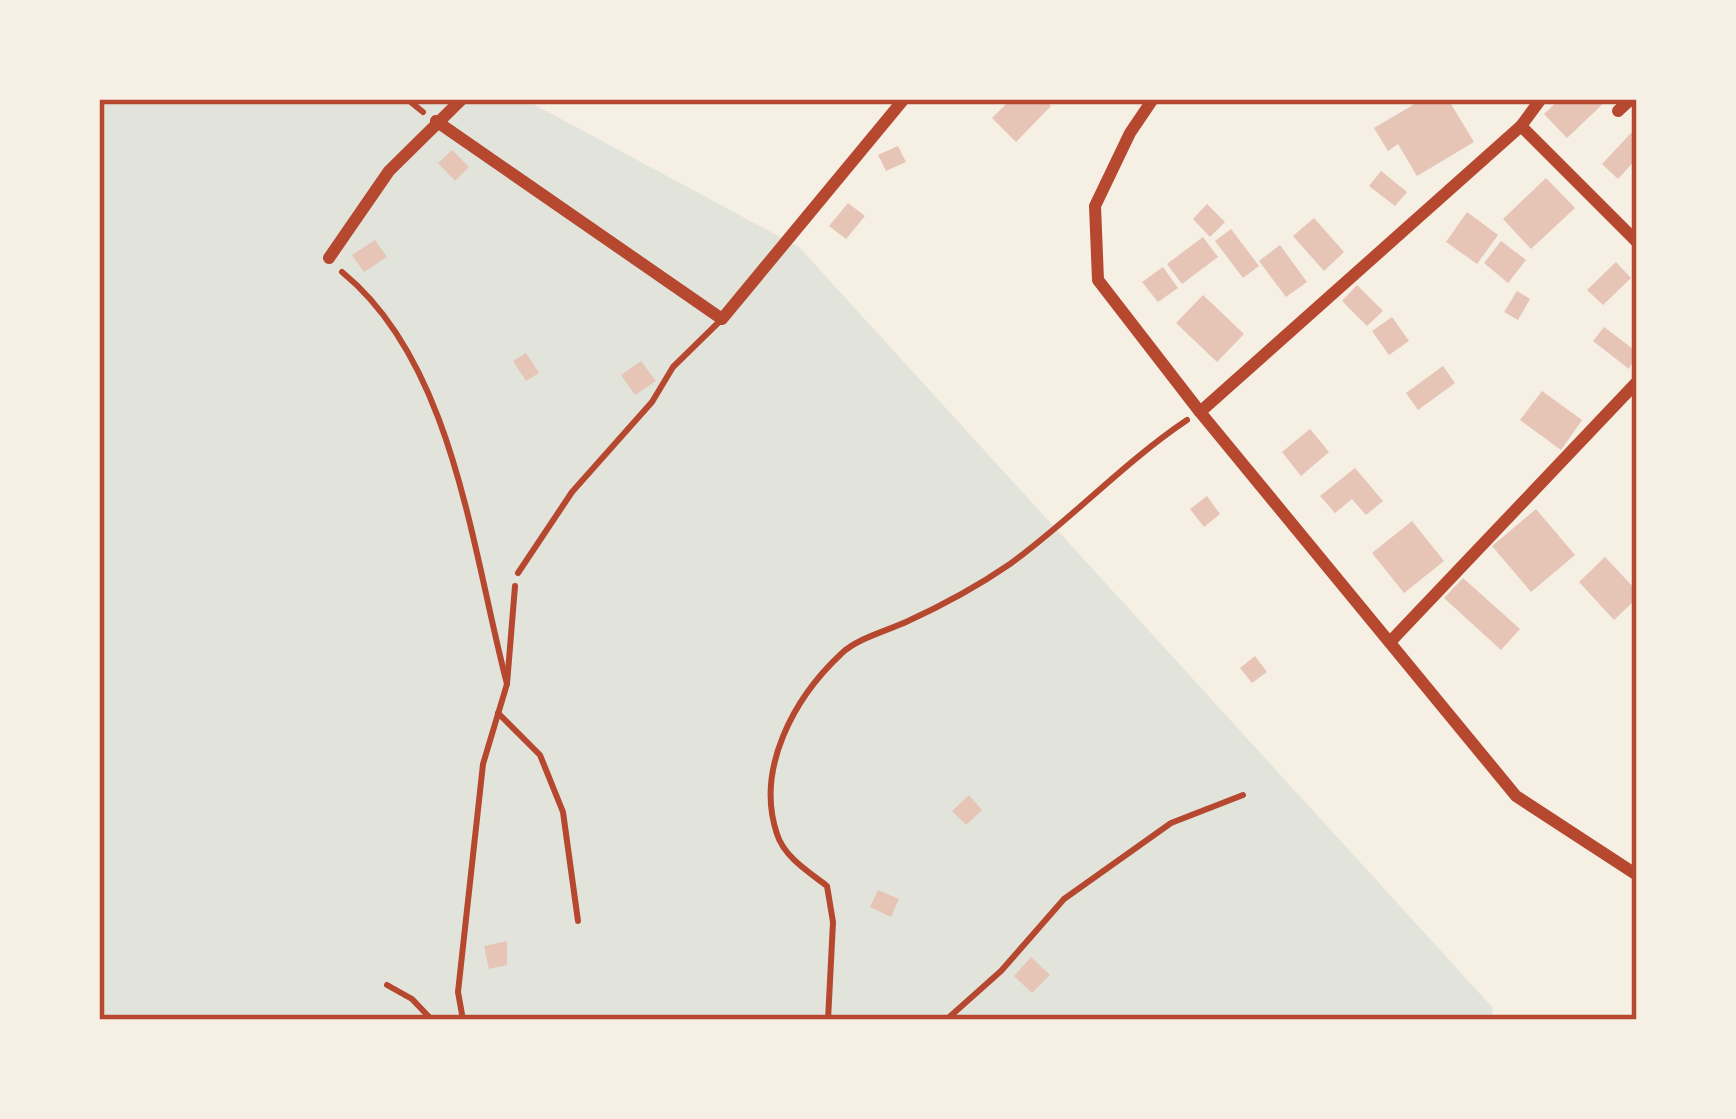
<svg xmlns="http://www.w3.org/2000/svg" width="1736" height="1119" viewBox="0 0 1736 1119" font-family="'Fira Sans',sans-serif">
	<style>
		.green { fill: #e2e4dc }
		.building { fill: #e6c5b7 }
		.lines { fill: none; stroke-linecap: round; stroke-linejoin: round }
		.path { stroke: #b5482f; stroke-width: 6 }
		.service { stroke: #b5482f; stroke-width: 6 }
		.minor { stroke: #b5482f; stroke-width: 12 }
		.neatline { fill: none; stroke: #b5482f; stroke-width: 4.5 }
	</style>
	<rect width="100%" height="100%" fill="#f6efe4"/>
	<polygon class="green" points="99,99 524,99 799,247 1493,1008 1492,1020 99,1020"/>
	<g class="building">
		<polygon points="1011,99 1044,99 1051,106 1016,142 992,118"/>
		<polygon points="1423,99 1448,99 1474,142 1417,176 1398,144 1388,151 1374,128"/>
		<polygon points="1560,99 1608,99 1567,138 1544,114"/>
		<polygon points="1631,133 1637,138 1637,158 1618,179 1602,164"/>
		<polygon points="898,146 906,162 886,171 878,155"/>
		<polygon points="452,150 469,167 455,181 438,163"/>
		<polygon points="1381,171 1407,192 1395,206 1369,186"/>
		<polygon points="1546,178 1575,208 1531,249 1503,219"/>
		<polygon points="848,203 865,216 846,239 829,226"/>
		<polygon points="1207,204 1225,222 1210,237 1193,219"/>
		<polygon points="1467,212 1498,235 1477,264 1446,242"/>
		<polygon points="1314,218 1344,252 1324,271 1293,236"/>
		<polygon points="1231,229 1259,266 1243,278 1215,241"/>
		<polygon points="1203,237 1218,257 1182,284 1167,264"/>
		<polygon points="375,240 387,257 364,272 352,255"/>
		<polygon points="1501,241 1526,260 1508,283 1484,263"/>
		<polygon points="1280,245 1307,282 1286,297 1259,261"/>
		<polygon points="1616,262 1631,278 1603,305 1587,290"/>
		<polygon points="1163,267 1178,288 1158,302 1142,282"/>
		<polygon points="1357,285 1383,311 1367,326 1342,301"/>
		<polygon points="1517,291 1530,299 1518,320 1504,312"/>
		<polygon points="1203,295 1244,334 1217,362 1176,323"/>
		<polygon points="1392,317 1409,341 1389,355 1372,331"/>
		<polygon points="1604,327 1637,352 1629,369 1593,341"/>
		<polygon points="526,353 539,373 526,381 513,361"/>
		<polygon points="641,361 656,381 635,395 621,375"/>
		<polygon points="1443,366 1455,383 1418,410 1406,393"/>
		<polygon points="1542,391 1582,420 1561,450 1520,420"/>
		<polygon points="1310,429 1329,452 1301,476 1282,452"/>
		<polygon points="1355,468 1383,501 1366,515 1352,499 1335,513 1320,496"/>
		<polygon points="1207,496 1220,514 1204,527 1190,509"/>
		<polygon points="1536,509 1575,555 1531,592 1492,546"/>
		<polygon points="1412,521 1444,561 1404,593 1372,553"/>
		<polygon points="1605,557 1637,591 1637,598 1614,620 1579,582"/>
		<polygon points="1463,578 1520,629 1501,650 1444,598"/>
		<polygon points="1255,656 1267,672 1252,683 1240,668"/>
		<polygon points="969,795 982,810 966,825 952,811"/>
		<polygon points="878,890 899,899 891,917 870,907"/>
		<polygon points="507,941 507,965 489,969 484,946"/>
		<polygon points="1031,957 1050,975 1032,993 1014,976"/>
	</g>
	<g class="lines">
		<g class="path">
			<polyline points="407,99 423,112"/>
			<path d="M342 272C454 363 472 551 507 684"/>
			<polyline points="498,713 540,755 563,812 578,921"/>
			<polyline points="387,985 412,999 432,1020"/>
			<polyline points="463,1020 458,992 483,764 507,684 515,586"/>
			<path d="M828 1020 833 922 827 886C809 872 784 857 777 834 755 769 794 698 841 654 856 639 886 631 906 622 941 606 978 586 1010 564 1072 519 1123 463 1187 420"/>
			<polyline points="946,1020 1001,971 1064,899 1171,823 1243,795"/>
		</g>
		<polyline class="service" points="518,573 572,492 652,402 673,367 721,320"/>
		<g class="minor">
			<polyline points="1153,99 1130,133 1095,206 1098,280 1200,412 1516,796 1637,875"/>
			<polyline points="1618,111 1631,99"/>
			<polyline points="436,121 722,319 904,99"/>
			<polyline points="1521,126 1637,242"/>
			<polyline points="329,258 389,171 462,99"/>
			<polyline points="1200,412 1521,126 1541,99"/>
			<polyline points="1390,642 1637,382"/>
		</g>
	</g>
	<rect width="1736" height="1119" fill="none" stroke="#f6efe4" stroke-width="204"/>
	<rect x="102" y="102" width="1532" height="915" class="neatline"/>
</svg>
